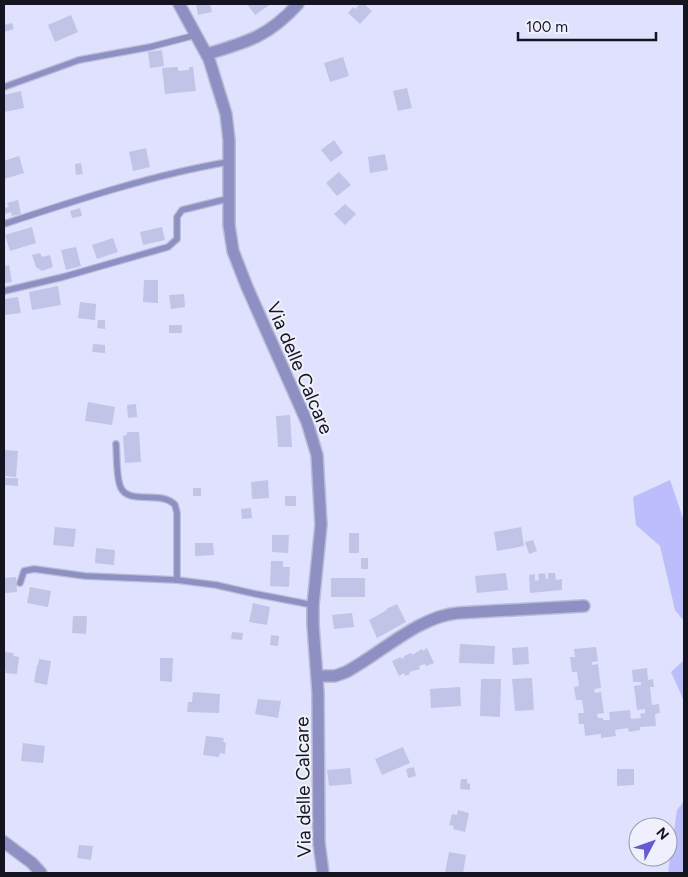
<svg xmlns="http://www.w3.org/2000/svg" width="688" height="877" viewBox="0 0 688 877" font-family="Figtree,sans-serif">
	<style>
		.green { fill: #bbbefa }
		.building { fill: #c1c4e6 }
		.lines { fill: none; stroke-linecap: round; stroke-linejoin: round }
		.lane-casing { stroke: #babcd6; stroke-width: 8 }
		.street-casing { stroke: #babcd6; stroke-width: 14 }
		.lane { stroke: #8e90c3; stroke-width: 5.5 }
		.street { stroke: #8e90c3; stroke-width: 11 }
		.labels { text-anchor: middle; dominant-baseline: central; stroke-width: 4; stroke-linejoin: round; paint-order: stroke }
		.street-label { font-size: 19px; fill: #141521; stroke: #eff0fe }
	</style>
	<rect width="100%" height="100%" fill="#dfe1fe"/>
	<g class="green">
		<polygon points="670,480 684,521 684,621 675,610 660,546 636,525 633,497"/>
		<polygon points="684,660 684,701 671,672"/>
		<polygon points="684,801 684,873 668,873 677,810"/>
	</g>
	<g class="building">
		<polygon points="196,4 210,4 212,12 198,15"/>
		<polygon points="247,4 271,4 255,15"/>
		<polygon points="360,4 364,4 372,11 360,24 348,13 353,7 355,9"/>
		<polygon points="71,15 78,32 55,42 48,25"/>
		<polygon points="12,23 14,29 4,32 4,25"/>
		<polygon points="162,50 164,66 150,68 148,52"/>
		<polygon points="343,57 349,76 330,82 324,63"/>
		<polygon points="178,67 178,71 189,70 189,67 193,67 196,91 165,94 162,68"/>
		<polygon points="407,88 412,108 398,111 393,91"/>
		<polygon points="21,91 24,108 4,112 4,95"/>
		<polygon points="334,140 343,153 331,162 321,150"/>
		<polygon points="146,148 150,167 133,171 129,152"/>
		<polygon points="385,154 388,170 370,173 368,157"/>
		<polygon points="19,156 24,173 4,179 4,161"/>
		<polygon points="81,163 83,174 76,175 75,164"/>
		<polygon points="339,172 351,185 337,196 326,183"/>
		<polygon points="18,200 21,214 12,216 11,212 5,214 4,208 9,207 7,203"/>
		<polygon points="345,204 356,214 345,225 334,214"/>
		<polygon points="80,208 82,216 72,218 70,211"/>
		<polygon points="32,227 36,243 10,251 5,235"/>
		<polygon points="162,227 165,240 143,245 140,232"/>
		<polygon points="113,238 118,252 97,259 92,245"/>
		<polygon points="76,247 81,266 66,270 61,250"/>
		<polygon points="40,253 42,257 50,255 53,267 42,271 36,267 32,255"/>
		<polygon points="9,265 12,282 4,283 4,266"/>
		<polygon points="144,280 158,280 158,303 143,302"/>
		<polygon points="58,286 61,305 32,310 29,292"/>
		<polygon points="184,294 185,307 171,309 169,295"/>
		<polygon points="18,297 21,313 4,315 4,299"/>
		<polygon points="80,302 96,304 95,320 78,318"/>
		<polygon points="98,320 105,320 105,329 97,328"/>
		<rect x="169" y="325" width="13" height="8"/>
		<polygon points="93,344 105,345 105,353 92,352"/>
		<polygon points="88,402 115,407 112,425 85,421"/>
		<polygon points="136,404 137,417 128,418 127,405"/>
		<polygon points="290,415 292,447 278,447 276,416"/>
		<polygon points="127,432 139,432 141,462 125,463 123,436 127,435"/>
		<polygon points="4,450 18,451 16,477 4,476"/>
		<polygon points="5,478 18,478 18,486 5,485"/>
		<polygon points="268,480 269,498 252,499 251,482"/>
		<rect x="193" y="488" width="8" height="8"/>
		<rect x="285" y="496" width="11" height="10"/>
		<polygon points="251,508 252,518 242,519 241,509"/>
		<polygon points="55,527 76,529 74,547 53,545"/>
		<polygon points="521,527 524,546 497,551 494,532"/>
		<rect x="349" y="533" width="10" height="20"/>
		<polygon points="272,535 289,535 288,553 272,552"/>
		<polygon points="533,540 537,551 529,554 525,542"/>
		<polygon points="195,543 213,543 214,555 195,556"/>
		<polygon points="96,548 115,550 114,565 95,563"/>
		<rect x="361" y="558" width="7" height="11"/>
		<polygon points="271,561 283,561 283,567 290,567 289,587 270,586"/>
		<polygon points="506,573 508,590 477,593 475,576"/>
		<polygon points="545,573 546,579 548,579 548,573 555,573 556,580 562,579 562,590 530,593 529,575 535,574 535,581 539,580 538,574"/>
		<polygon points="16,577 17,592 5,593 5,578"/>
		<rect x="331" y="578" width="34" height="19"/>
		<polygon points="30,587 51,591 48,607 27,603"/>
		<polygon points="253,603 270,607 267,625 249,622"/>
		<polygon points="397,604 406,622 377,638 369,620 387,610 386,609"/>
		<polygon points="352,613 354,627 334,629 332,615"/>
		<polygon points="73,616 87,616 86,634 72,633"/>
		<polygon points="232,632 243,633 242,640 231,639"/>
		<polygon points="271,635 279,636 278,646 270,645"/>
		<polygon points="460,644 495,646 494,664 459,663"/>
		<polygon points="528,647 529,664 513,665 512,648"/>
		<polygon points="596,647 598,661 592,662 592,665 598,664 601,688 594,689 595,693 601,692 604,713 597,714 598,718 603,718 603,720 610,720 609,712 630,710 631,719 641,718 640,714 645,713 645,709 637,710 634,686 641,685 641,682 633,682 632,670 647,668 648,680 653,679 654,687 650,687 652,705 659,704 660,713 655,714 656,726 640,727 640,730 629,732 628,728 615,730 616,736 601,738 601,734 585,736 584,724 579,724 578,713 584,713 582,700 576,700 574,687 579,686 577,672 572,672 570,657 575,657 574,649"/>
		<polygon points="427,648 434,663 426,666 425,664 419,666 420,669 409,672 410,674 405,676 404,673 399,676 392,661 401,657 401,659 404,658 404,656 411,653 412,655 422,649 423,651"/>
		<polygon points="4,652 14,653 13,656 19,657 17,674 5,673 6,671 4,670"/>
		<polygon points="160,658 173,658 172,682 160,681"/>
		<polygon points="39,659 51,661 47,685 34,682 37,665 38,665"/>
		<polygon points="532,678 534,710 515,711 512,679"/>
		<polygon points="481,679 501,679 500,717 480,716"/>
		<polygon points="460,687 461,706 431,708 430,689"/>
		<polygon points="193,692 220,694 219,713 187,712 188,702 192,702"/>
		<polygon points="258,699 281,701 278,718 255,714"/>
		<polygon points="206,736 224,738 223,742 226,743 225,754 220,753 219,757 203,755"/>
		<polygon points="23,743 45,746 43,763 21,761"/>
		<polygon points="403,747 410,763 382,775 375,759"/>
		<polygon points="414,767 416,776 408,778 406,769"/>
		<polygon points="350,768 352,784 329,786 327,770"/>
		<polygon points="617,769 634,769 634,785 617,786"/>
		<polygon points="461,779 467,779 467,783 470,784 470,790 460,789"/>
		<polygon points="458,810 469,813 465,832 453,829 454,826 449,825 452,814 457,815"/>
		<polygon points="79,845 93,846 91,860 77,858"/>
		<polygon points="449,852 466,855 463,873 445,873"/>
	</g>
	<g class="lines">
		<defs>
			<g id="lane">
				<polyline points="4,87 79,60 150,47 196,35"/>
				<path d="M4 224C77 200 152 175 228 162"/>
				<polyline points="4,291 63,277 168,247 177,239 177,217 182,210 227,199"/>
				<path d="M116 444C117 456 116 478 121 488 129 505 162 490 175 505L177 513V580"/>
				<polyline points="20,583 24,571 34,569 85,576 177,580 216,585 256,594 313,605"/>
			</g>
			<g id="street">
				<polyline points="179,4 209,59 226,114 229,140 229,225 233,251 247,287 307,422 317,455 321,525 313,605 313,625 318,692 319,843 323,873"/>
				<path d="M207 54C248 42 269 36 298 4"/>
				<path d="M318 676H335L346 672C380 654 419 616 458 613L584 606"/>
				<polyline points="4,842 32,863 41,873"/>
			</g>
		</defs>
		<use href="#lane" class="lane-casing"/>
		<use href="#street" class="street-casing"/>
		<use href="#lane" class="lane"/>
		<use href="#street" class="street"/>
	</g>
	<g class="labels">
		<g class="street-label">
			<text transform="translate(300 368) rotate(67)">Via delle Calcare</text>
			<text transform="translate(303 787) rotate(-91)">Via delle Calcare</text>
		</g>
	</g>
	<rect width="688" height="877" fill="none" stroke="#141521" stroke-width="10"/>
	<g transform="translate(653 842) rotate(49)"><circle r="24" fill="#eff0fe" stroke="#9798a6"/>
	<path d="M0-4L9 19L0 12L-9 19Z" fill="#655ad3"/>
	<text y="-8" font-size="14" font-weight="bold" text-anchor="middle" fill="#141521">N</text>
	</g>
	<path d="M518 32v8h138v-8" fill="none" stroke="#141521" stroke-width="2.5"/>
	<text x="526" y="32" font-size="15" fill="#141521" stroke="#eff0fe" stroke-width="4" paint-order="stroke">100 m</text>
</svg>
